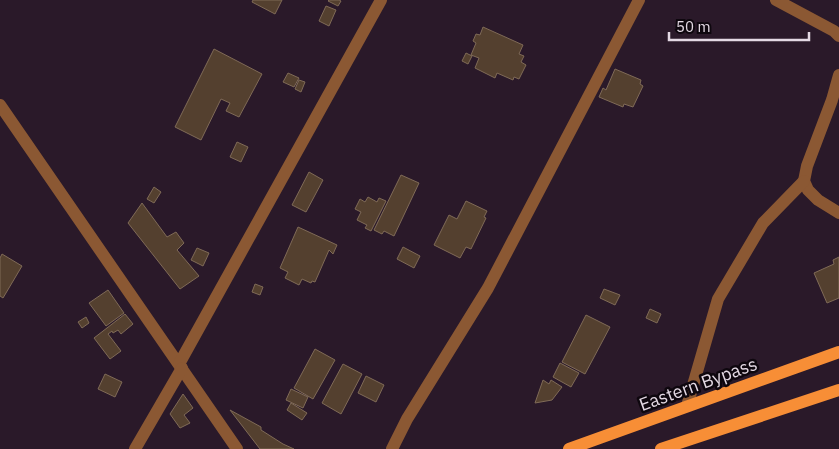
<svg xmlns="http://www.w3.org/2000/svg" width="839" height="449" viewBox="0 0 839 449" font-family="'IBM Plex Sans',sans-serif">
	<style>
		.building { fill: #54402f; stroke: #7f6a57 }
		.lines { fill: none; stroke-linecap: round; stroke-linejoin: round }
		.minor { stroke: #8b5833; stroke-width: 12 }
		.major { stroke: #f78e36; stroke-width: 12 }
		.labels { text-anchor: middle; dominant-baseline: central; stroke-width: 5; stroke-linejoin: round; paint-order: stroke }
		.street-label { font-size: 18px; fill: #e4d9e4; stroke: #0e070e }
	</style>
	<rect width="100%" height="100%" fill="#2a1929"/>
	<g class="building">
		<polygon points="253,0 282,0 275,14 252,2"/>
		<polygon points="329,0 339,0 341,1 338,6 328,1"/>
		<polygon points="326,6 336,10 329,26 319,21"/>
		<polygon points="483,27 523,45 519,54 524,56 521,62 526,65 519,79 514,77 513,80 497,73 495,78 475,68 479,58 471,55 476,43 473,41 476,34 480,35"/>
		<polygon points="214,49 262,74 239,117 226,111 230,103 221,99 201,140 175,127"/>
		<polygon points="466,53 472,56 468,64 462,61"/>
		<polygon points="615,69 641,80 640,84 643,86 633,107 624,104 623,107 599,97 603,88 606,90"/>
		<polygon points="288,73 299,78 294,87 283,82"/>
		<polygon points="299,80 305,82 301,92 295,89"/>
		<polygon points="237,142 248,147 241,162 230,157"/>
		<polygon points="309,172 323,180 306,212 292,205"/>
		<polygon points="401,175 419,183 394,236 384,231 382,234 374,230"/>
		<polygon points="154,187 161,192 154,203 147,199"/>
		<polygon points="368,197 377,202 379,198 386,201 371,231 365,228 367,225 357,220 361,212 355,209 360,199 365,202"/>
		<polygon points="466,201 487,211 484,217 486,218 471,249 466,247 460,258 434,245 449,215 457,219"/>
		<polygon points="142,203 167,237 176,232 184,243 177,250 199,276 180,289 128,223"/>
		<polygon points="298,227 337,245 333,254 329,250 315,282 312,281 311,283 302,279 299,285 285,278 288,272 280,268"/>
		<polygon points="403,247 420,256 414,268 397,259"/>
		<polygon points="197,248 209,253 203,266 191,260"/>
		<polygon points="2,254 22,266 3,298 0,296 0,258"/>
		<polygon points="839,257 839,298 827,303 814,273 834,264 833,260"/>
		<polygon points="255,284 263,287 260,295 252,292"/>
		<polygon points="604,289 620,295 615,305 600,298"/>
		<polygon points="108,290 124,313 106,326 89,303"/>
		<polygon points="650,309 661,314 657,323 646,318"/>
		<polygon points="125,314 133,324 121,334 118,330 113,333 112,331 108,334 121,351 110,359 94,338"/>
		<polygon points="586,315 610,327 585,374 562,362"/>
		<polygon points="86,317 89,323 82,328 78,322"/>
		<polygon points="315,349 335,360 313,399 294,388"/>
		<polygon points="560,363 579,373 571,387 553,377"/>
		<polygon points="343,364 362,374 341,414 322,403"/>
		<polygon points="105,374 122,382 115,397 98,389"/>
		<polygon points="366,376 384,385 376,402 358,393"/>
		<polygon points="543,380 549,384 551,380 562,387 552,400 535,403"/>
		<polygon points="291,389 308,397 303,408 286,400"/>
		<polygon points="183,394 193,408 184,415 190,423 180,428 170,414"/>
		<polygon points="291,403 307,413 302,420 287,410"/>
		<polygon points="230,410 261,427 261,430 283,444 294,449 260,449"/>
	</g>
	<g class="lines">
		<g class="minor">
			<polyline points="776,0 834,31 839,36"/>
			<polyline points="839,75 832,100 807,166 804,181 808,190 818,200 839,213"/>
			<polyline points="0,105 237,449"/>
			<polyline points="179,364 381,0"/>
			<polyline points="687,406 718,299 763,223 804,181"/>
			<polyline points="135,449 182,368"/>
			<polyline points="392,449 407,419 488,288 639,0"/>
		</g>
		<g class="major">
			<polyline points="569,449 839,352"/>
			<polyline points="661,449 839,390"/>
		</g>
	</g>
	<g class="labels">
		<g class="street-label">
			<text transform="translate(698 384) rotate(-20)">Eastern Bypass</text>
		</g>
	</g>
	<path d="M669 32v8h140v-8" fill="none" stroke="#e4d9e4" stroke-width="2.5"/>
	<text x="676" y="32" font-size="15" fill="#e4d9e4" stroke="#0e070e" stroke-width="4" paint-order="stroke">50 m</text>
</svg>
